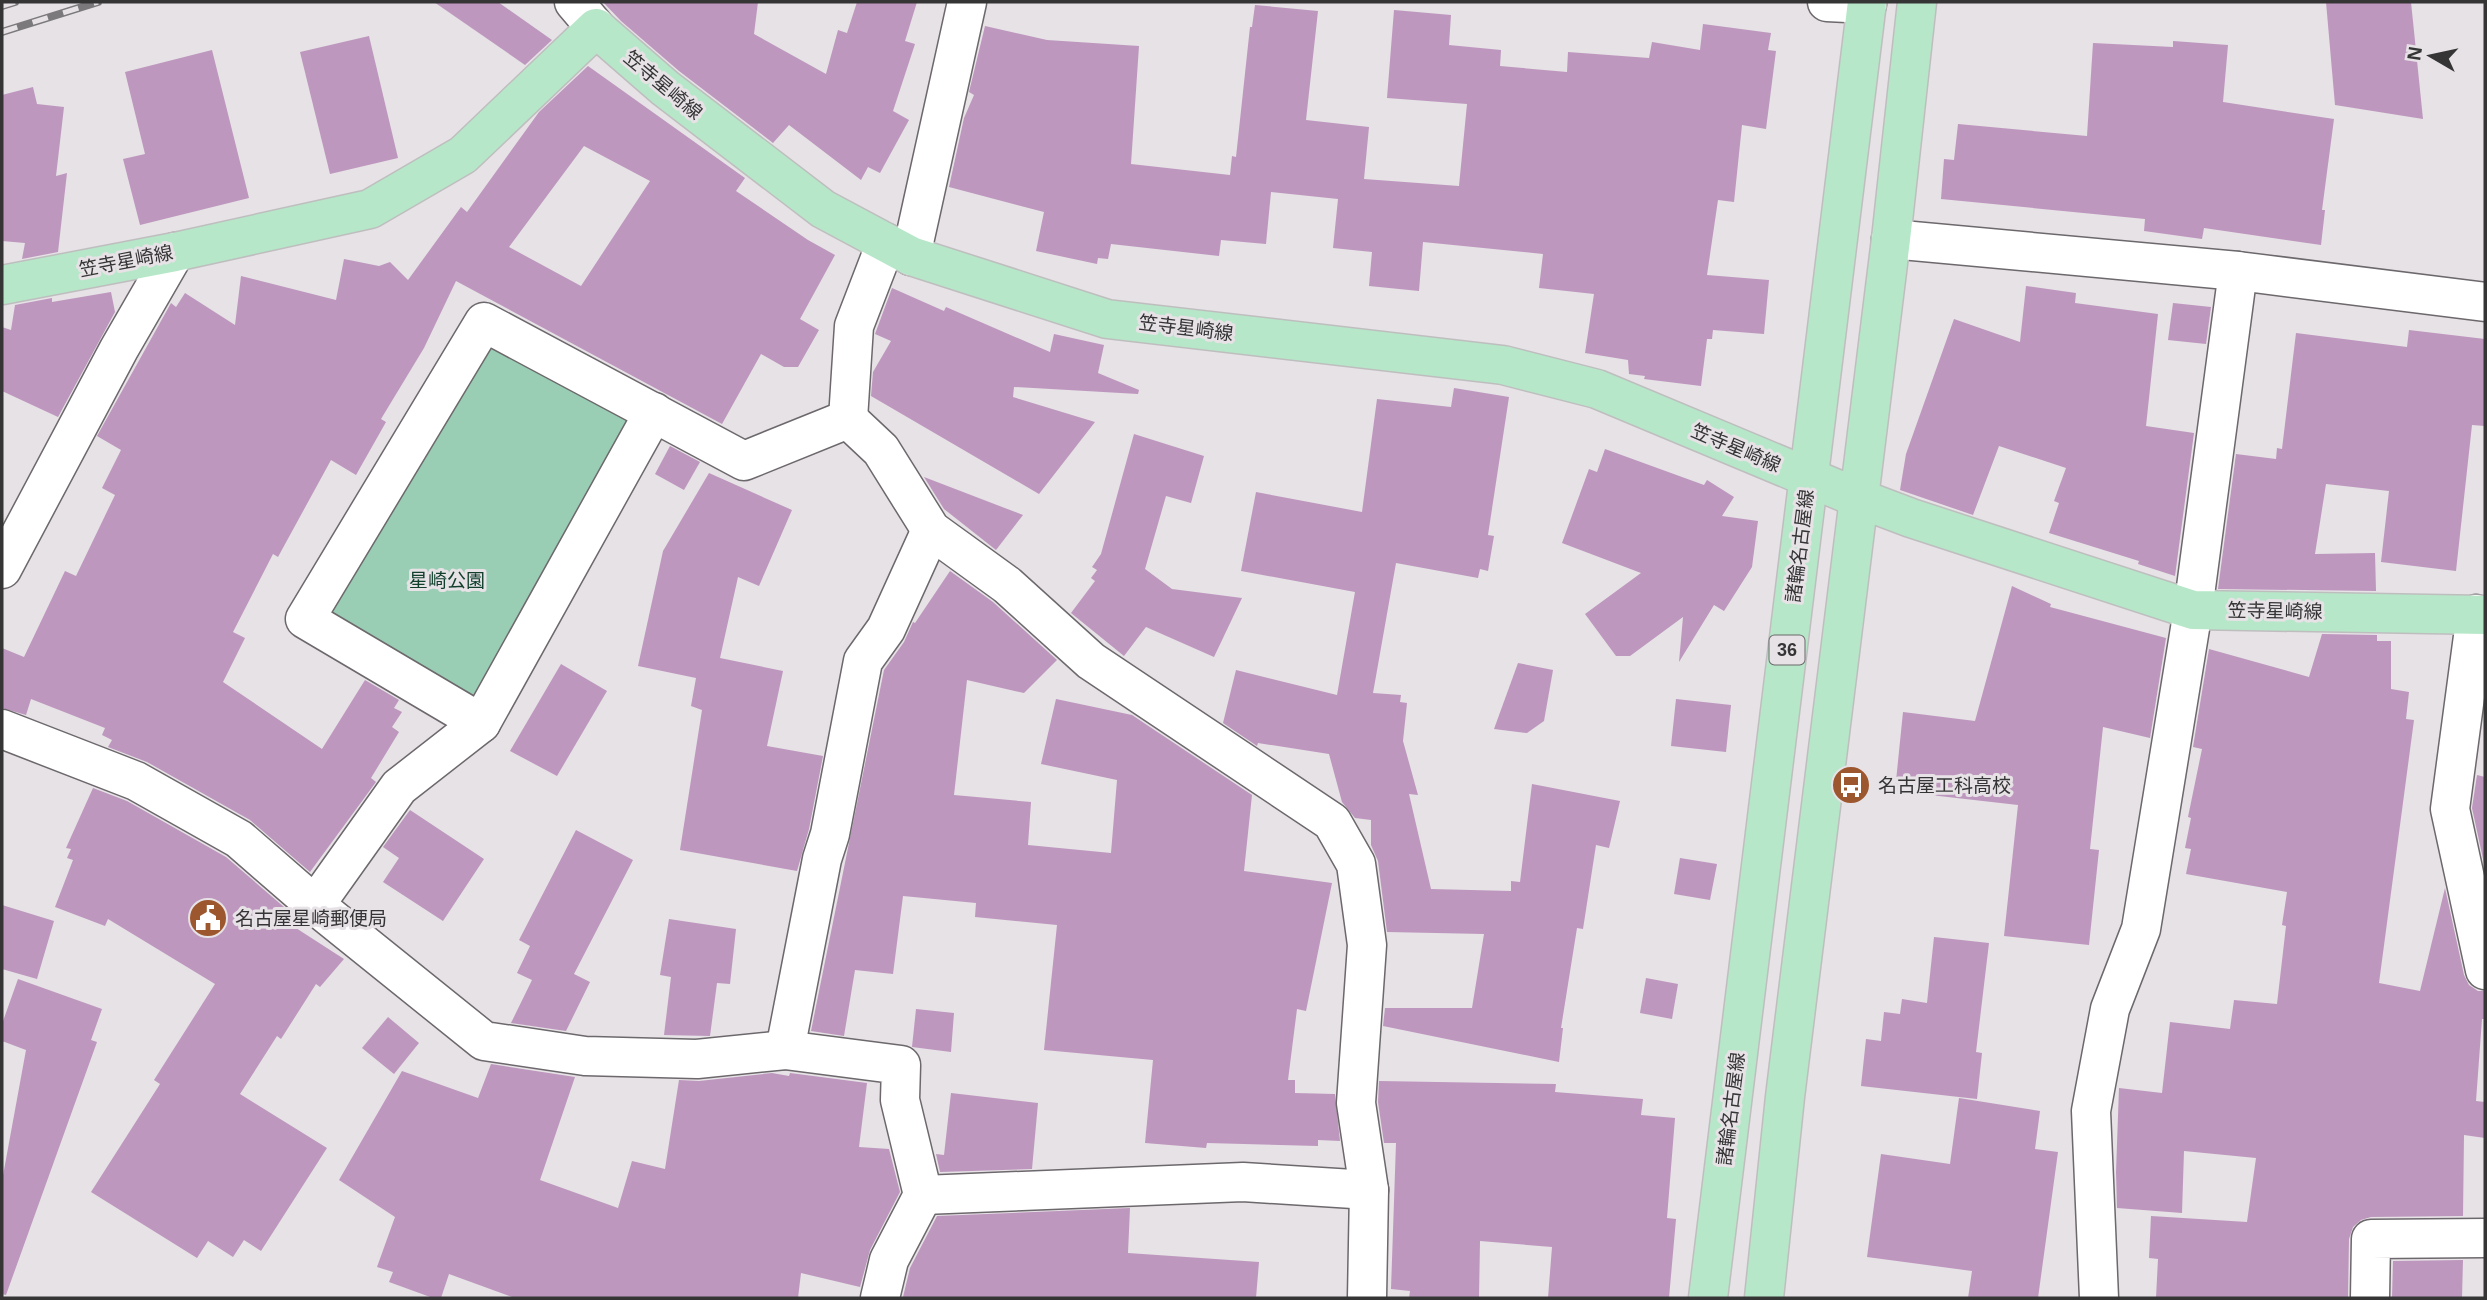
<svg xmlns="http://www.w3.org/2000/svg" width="2487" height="1300" viewBox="0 0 2487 1300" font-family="Arial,'Noto Sans JP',sans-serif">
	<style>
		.green { fill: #9aceb4 }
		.building { fill: #be97be; fill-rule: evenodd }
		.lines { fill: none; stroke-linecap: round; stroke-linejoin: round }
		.minor-casing { stroke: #6c686c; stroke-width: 41 }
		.major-casing { stroke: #bfbebf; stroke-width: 41 }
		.minor { stroke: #fff; stroke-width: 38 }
		.major { stroke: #b6e7c8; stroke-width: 38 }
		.rail-casing { stroke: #7b797b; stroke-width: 8 }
		.rail { stroke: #e6e2e6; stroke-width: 5; stroke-dasharray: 16; stroke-linecap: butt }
		.labels { text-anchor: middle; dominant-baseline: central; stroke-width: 6; stroke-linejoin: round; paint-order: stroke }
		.shield { fill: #e6e2e6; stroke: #6b696b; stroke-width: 2 }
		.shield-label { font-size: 18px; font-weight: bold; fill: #363536 }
		.street-label { font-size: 19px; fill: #363536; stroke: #e6e2e6 }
		.park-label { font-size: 19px; fill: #12402d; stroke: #e6e2e6 }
		.poi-label { font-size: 19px; fill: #363536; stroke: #e6e2e6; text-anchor: start }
	</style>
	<rect width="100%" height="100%" fill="#e6e2e6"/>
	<polygon class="green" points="503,347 626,412 636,429 486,690 465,698 334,625 329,604 484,350"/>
	<g class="building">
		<polygon points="434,2 498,2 552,40 525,65"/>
		<polygon points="603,2 758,2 754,34 826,74 838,30 847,33 857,2 917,2 905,41 915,44 893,111 909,120 880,173 868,167 861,180 789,125 773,143 679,71 621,21"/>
		<polygon points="2326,2 2411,2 2423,119 2335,105"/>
		<polygon points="1255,5 1318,11 1306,120 1369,127 1364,179 1459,186 1467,104 1387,98 1394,10 1451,15 1449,45 1501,50 1500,66 1567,72 1568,52 1649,58 1652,42 1700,50 1703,24 1771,33 1768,50 1776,51 1766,129 1742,125 1734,202 1718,200 1707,275 1769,280 1764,334 1713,330 1712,339 1707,339 1701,386 1644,379 1645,376 1629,374 1628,360 1585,353 1594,294 1539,288 1543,254 1423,242 1419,291 1369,286 1372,252 1333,248 1338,199 1271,192 1266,244 1221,240 1219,256 1111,244 1108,259 1098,258 1097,264 1036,251 1044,212 949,187 964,118 974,95 969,92 985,26 1047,40 1139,46 1131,164 1230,175 1232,156 1236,157 1250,27 1252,27"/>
		<polygon points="369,36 398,158 330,174 300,52"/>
		<polygon points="2173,41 2228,45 2223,102 2334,119 2322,210 2325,210 2321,245 2204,228 2202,239 2144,231 2145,219 1941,199 1944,159 1954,160 1958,124 2087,136 2093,43 2173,47"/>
		<polygon points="212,50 249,198 140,225 123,159 145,154 125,72"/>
		<path d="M588 66 745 178 736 191 808 240 835 255 800 319 819 330 798 367H784L761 354 722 424 456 281 424 348 381 419 386 422 356 475 331 460 278 557 273 554 233 632 245 638 223 682 322 749 365 680 399 700 394 708 402 712 392 727 399 732 371 778 376 782 310 872 250 820 147 762 108 747 112 740 102 735 105 728 31 699 26 715 2 708V648L24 657 65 571 76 576 115 495 102 488 121 450 97 436 171 303 176 307 185 293 235 325 241 276 336 300 344 259 379 266 390 262 408 280 461 207 467 212 539 112ZM584 146 650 181 581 286 509 247Z"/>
		<polygon points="33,87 37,104 64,107 56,176 67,173 58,252 22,259 25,243 2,241 2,95"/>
		<polygon points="2026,286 2076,293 2075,303 2158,314 2146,426 2194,433 2175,576 2138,564 2139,561 2049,533 2059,503 2054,501 2066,468 1999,446 1973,515 1900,490 1906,454 1954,319 2020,342"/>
		<polygon points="892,288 944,311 946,307 1050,352 1054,334 1104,345 1098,373 1139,390 1138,394 1014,387 1013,397 1095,422 1039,494 871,396 873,372 891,341 875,334"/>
		<polygon points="111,292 115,312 58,417 2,391 2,327 11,330 15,305 52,298 52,302"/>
		<polygon points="2173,303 2211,307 2206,344 2168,340"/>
		<polygon points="2409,330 2485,339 2485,426 2472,425 2456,571 2381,562 2389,491 2326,484 2315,554 2375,553 2376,591 2218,589 2236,454 2276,459 2277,448 2282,449 2296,333 2407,347"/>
		<polygon points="1454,388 1509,397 1488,535 1494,536 1488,571 1480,569 1478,578 1396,563 1373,693 1401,695 1400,702 1407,703 1403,741 1418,795 1409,794 1431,889 1511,891 1511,881 1520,882 1532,784 1620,801 1609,848 1596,845 1583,929 1577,928 1561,1028 1563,1028 1559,1062 1383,1026 1385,1008 1472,1008 1484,934 1387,932 1378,861 1371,845 1371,820 1355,818 1342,802 1329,754 1258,743 1257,746 1223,723 1236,670 1337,695 1355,592 1241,571 1256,492 1362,512 1377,399 1451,407"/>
		<polygon points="1134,434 1204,456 1191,503 1166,496 1145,569 1172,589 1242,598 1214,657 1146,627 1124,656 1071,613 1095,581 1091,578 1097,570 1092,567 1101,554"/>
		<polygon points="670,446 700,462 684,490 655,474"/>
		<polygon points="1605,449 1704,485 1707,480 1734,497 1722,516 1758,521 1752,567 1724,611 1714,605 1679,662 1683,617 1630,656 1616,656 1585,614 1641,573 1562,543 1589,469 1597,472"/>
		<polygon points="709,473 792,510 759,586 738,577 720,658 783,671 767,746 823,756 809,829 797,871 680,850 702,710 691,706 696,678 638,666 663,551"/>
		<polygon points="924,477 1023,515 996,550 944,509"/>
		<polygon points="950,571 993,602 1057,660 1024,693 967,680 954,795 1031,802 1028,845 1111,853 1117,780 1041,764 1056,699 1132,715 1252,795 1244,871 1332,883 1306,1011 1297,1009 1288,1080 1295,1080 1295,1093 1335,1094 1340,1141 1318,1140 1318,1146 1207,1143 1206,1148 1145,1143 1153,1060 1044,1050 1057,925 975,917 976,903 903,896 893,974 855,970 844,1036 811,1031 884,670 904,642 913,622 915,623"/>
		<polygon points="2012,586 2051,604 2050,607 2166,638 2150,738 2103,727 2090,849 2099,850 2089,945 2004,936 2018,805 1895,791 1903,712 1975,721"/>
		<polygon points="2322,634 2377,635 2377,641 2391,641 2391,689 2409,692 2406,719 2414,720 2379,983 2420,991 2445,888 2464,975 2469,985 2478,991 2485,991 2485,1019 2482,1019 2476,1101 2485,1102 2485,1138 2464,1135 2463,1216 2371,1217 2361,1220 2353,1227 2349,1239 2348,1298 2156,1298 2158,1259 2149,1258 2151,1216 2247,1222 2256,1158 2184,1151 2182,1213 2117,1208 2116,1172 2119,1088 2162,1093 2170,1022 2230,1029 2234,1000 2277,1004 2286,926 2282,925 2287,892 2186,874 2191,849 2185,848 2191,818 2188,817 2202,749 2193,747 2209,649 2309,677"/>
		<polygon points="1518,663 1553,670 1544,721 1527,733 1494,729"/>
		<polygon points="561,664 607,691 557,776 510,751"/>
		<polygon points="1676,699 1731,705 1726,752 1671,746"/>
		<polygon points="2477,775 2485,777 2485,868 2472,808"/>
		<polygon points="93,788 127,801 226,857 284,907 281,912 285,914 282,919 344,959 320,987 316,984 281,1039 277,1036 240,1094 327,1148 261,1251 244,1240 233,1257 208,1241 197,1258 91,1192 160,1084 154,1080 215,984 108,919 105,926 55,907 73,860 67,858 71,849 66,848"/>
		<polygon points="410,810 484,859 443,921 383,882 399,858 383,847"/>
		<polygon points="576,830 633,860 574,974 590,982 566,1031 511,1023 532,980 517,973 530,946 519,940"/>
		<polygon points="1680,858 1717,864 1710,900 1674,894"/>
		<polygon points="2,905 54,921 37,979 2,969"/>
		<polygon points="669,919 736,929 730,984 717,983 710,1036 664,1035 671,977 660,975"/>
		<polygon points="1934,937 1989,943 1976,1052 1982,1053 1977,1099 1861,1086 1866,1039 1881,1041 1884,1012 1900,1014 1902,999 1927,1003"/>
		<polygon points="1646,978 1678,984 1672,1019 1640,1013"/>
		<polygon points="18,979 102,1009 91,1040 97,1042 6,1295 2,1294 2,1181 26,1050 2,1041 2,1024"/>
		<polygon points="916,1009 954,1013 951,1052 912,1047"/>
		<polygon points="388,1017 419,1043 394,1074 362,1048"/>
		<polygon points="491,1064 575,1077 540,1180 618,1208 632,1161 665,1169 679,1080 699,1081 772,1073 789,1076 790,1073 867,1083 859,1147 889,1149 900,1192 870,1250 860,1287 801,1273 798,1298 515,1298 449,1274 441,1298 433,1298 389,1282 393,1272 377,1267 395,1217 339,1180 402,1071 478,1098"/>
		<polygon points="1379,1081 1556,1084 1555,1092 1643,1099 1641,1115 1675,1118 1667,1218 1676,1219 1669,1298 1548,1298 1552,1247 1480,1241 1479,1298 1409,1298 1410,1291 1391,1289 1396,1143 1384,1143 1378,1102"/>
		<polygon points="951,1093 1038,1103 1032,1169 940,1172 936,1154 944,1155"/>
		<polygon points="1959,1098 2040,1111 2035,1149 2058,1152 2038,1298 1968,1298 1972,1271 1867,1257 1881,1154 1950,1164"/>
		<polygon points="1130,1208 1128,1253 1259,1262 1256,1298 903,1297 910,1268 937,1216"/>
		<polygon points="2463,1260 2462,1298 2392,1298 2393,1261"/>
	</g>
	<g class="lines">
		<defs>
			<g id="minor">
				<polyline points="574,2 596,28"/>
				<polyline points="1827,2 1867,4"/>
				<polyline points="1891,239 2238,271 2485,302"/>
				<polyline points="911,256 967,2"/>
				<polyline points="848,419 881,450 931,530 1007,585 1091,661 1332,822 1356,864 1367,945 1356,1103 1369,1190 1367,1298"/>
				<polyline points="848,419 854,326 886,243"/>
				<polyline points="2,569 119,349 175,252"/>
				<polyline points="2476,614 2450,809 2485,970"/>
				<polyline points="481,723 305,619 484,322 744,461 848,419"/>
				<polyline points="2,729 136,781 239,839 315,905 484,1041 585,1056 697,1059 785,1050 901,1065 900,1100 923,1195 889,1260 880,1298"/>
				<polyline points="315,905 399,787 481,723 654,412"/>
				<polyline points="785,1050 822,859 830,834 863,661 886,629 931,530"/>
				<polyline points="923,1195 1243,1182 1369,1190"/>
				<polyline points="2099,1298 2091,1111 2110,1009 2141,929 2193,610 2238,271"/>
				<polyline points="2370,1298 2371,1239 2485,1238"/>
			</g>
			<g id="major">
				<polyline points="2,285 175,252 370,209 463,155 596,28 665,88 823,209 911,256 1107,319 1503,365 1597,389 1858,498 1911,518 2193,610 2485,615"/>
				<polyline points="1708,1298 1867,2"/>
				<polyline points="1764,1298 1785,1097 1891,239 1917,2"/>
			</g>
		</defs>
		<use href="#minor" class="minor-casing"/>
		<use href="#major" class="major-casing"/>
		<use href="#minor" class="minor"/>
		<use href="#major" class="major"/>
		<defs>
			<g id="rail">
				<polyline points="2,6 15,2"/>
				<polyline points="2,32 98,2"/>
			</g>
		</defs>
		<use href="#rail" class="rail-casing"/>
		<use href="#rail" class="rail"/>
	</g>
	<defs>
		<symbol id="bus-disc" viewBox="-11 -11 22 22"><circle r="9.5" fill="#9d572e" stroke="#e6e2e6"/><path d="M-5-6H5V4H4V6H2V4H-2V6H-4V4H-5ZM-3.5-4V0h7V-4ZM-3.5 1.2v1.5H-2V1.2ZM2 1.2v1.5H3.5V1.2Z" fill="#fff"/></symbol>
		<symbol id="civic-disc" viewBox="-11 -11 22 22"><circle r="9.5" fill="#9d572e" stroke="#e6e2e6"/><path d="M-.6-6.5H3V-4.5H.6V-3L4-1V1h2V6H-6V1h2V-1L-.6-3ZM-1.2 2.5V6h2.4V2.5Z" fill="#fff"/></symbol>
	</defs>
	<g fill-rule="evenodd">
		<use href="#bus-disc" x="1829" y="763" width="44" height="44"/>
		<use href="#civic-disc" x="186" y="896" width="44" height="44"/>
	</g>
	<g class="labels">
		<rect class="shield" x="1769.5" y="635.5" width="35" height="29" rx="5"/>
		<g class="shield-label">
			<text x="1787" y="650">36</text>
		</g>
		<g class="street-label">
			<text transform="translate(663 85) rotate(40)">笠寺星崎線</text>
			<text transform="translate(126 261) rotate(-11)">笠寺星崎線</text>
			<text transform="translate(1186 328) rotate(7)">笠寺星崎線</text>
			<text transform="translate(1736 448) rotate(23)">笠寺星崎線</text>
			<text transform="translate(1800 546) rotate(-83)">諸輪名古屋線</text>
			<text transform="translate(2275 611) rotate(1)">笠寺星崎線</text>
			<text transform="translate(1731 1109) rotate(-83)">諸輪名古屋線</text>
		</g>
		<g class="park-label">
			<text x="447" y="580">星崎公園</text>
		</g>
		<g class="poi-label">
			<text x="1878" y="785">名古屋工科高校</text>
			<text x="235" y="918">名古屋星崎郵便局</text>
		</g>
	</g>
	<rect width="2487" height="1300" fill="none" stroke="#363536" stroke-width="7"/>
	<g transform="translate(2431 56) rotate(279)" stroke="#e6e2e6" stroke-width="5" paint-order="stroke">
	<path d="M0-5L12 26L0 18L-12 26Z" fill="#363536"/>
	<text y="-10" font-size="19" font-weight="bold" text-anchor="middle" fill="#363536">N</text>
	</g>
</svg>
